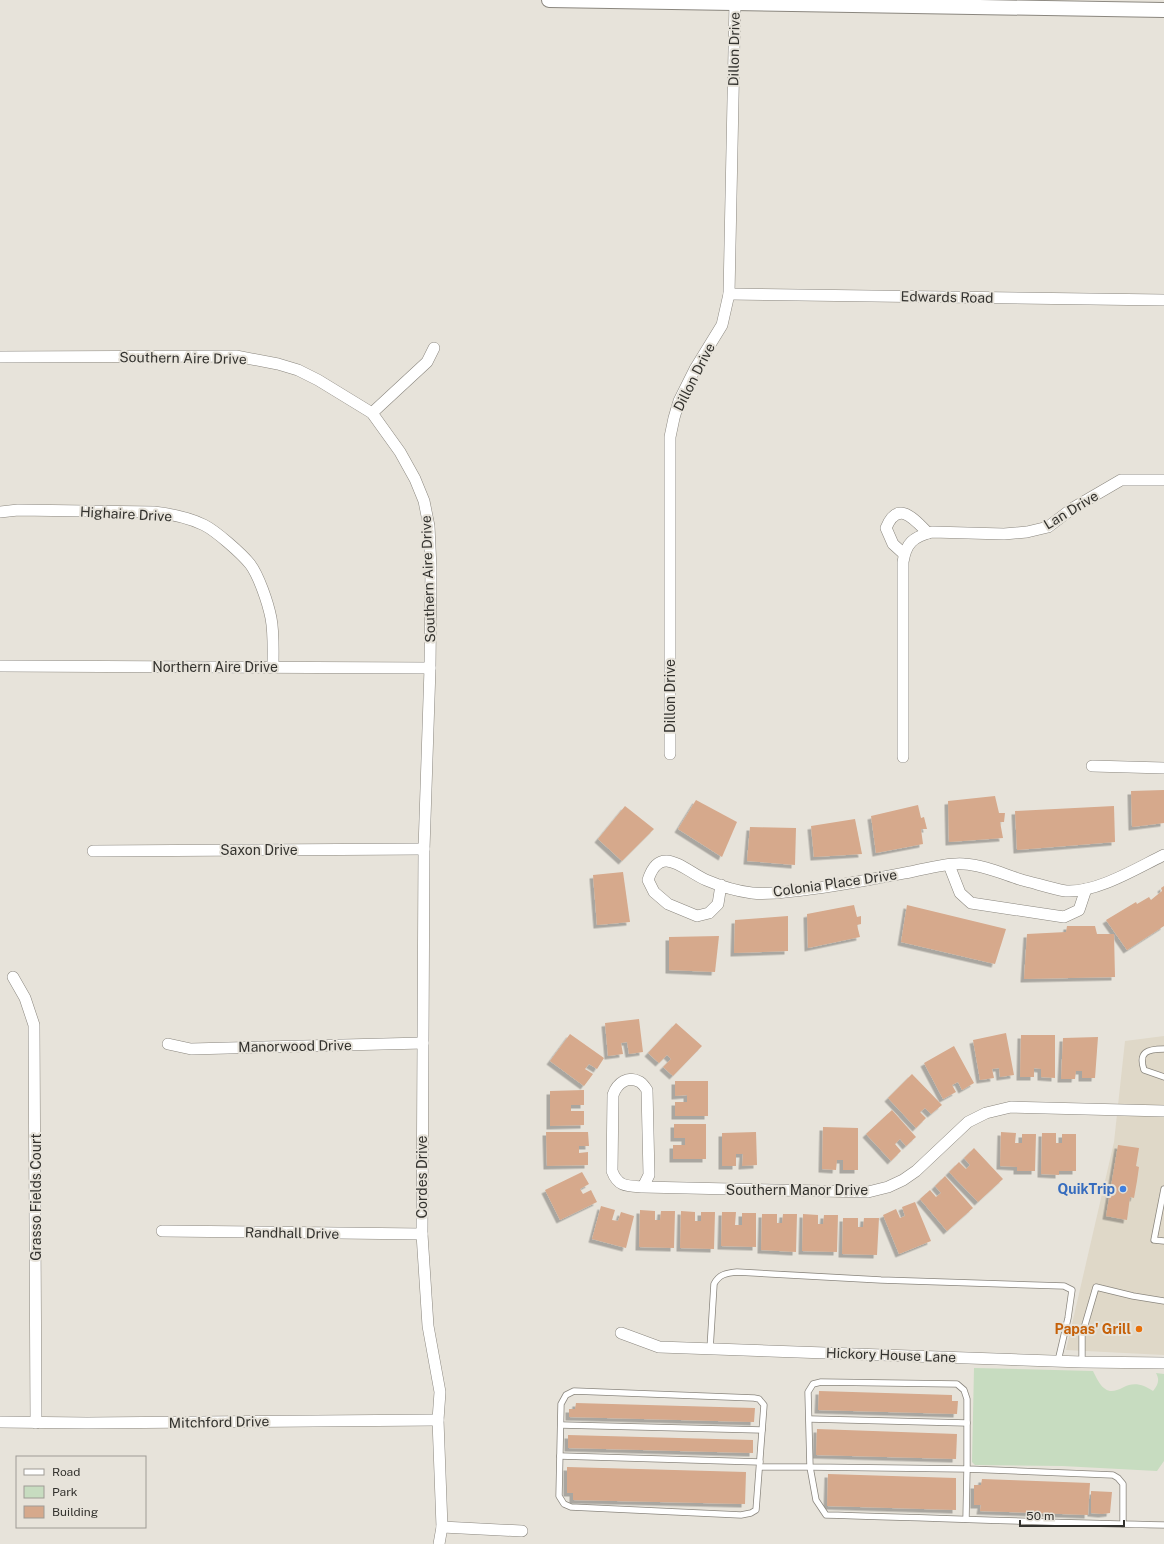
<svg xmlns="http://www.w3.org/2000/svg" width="1164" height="1544" viewBox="0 0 1164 1544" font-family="'Public Sans',sans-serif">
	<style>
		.built { fill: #dfd8c8 }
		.green { fill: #c7dcc0 }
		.building { fill: #d6a98c; filter: url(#shadow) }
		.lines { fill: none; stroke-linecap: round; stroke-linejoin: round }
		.service-casing { stroke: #8a867e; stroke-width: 7 }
		.minor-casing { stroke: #8a867e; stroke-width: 12 }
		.tertiary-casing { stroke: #8a867e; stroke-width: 16 }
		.service { stroke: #fff; stroke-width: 5.5 }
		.minor { stroke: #fff; stroke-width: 11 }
		.tertiary { stroke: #fff; stroke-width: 14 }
		.shop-dot { fill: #3f7fe0; stroke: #e7e3da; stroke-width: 1.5 }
		.food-dot { fill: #e8710a; stroke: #e7e3da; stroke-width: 1.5 }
		.labels { text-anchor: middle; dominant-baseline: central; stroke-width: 4; stroke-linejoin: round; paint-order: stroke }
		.street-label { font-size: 14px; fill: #33322e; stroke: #e7e3da }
		.shop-label { font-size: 14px; font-weight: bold; fill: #366cbe; stroke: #e7e3da; text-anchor: end }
		.food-label { font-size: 14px; font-weight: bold; fill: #c56008; stroke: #e7e3da; text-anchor: end }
	</style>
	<defs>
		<filter id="shadow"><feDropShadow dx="-3.5" dy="3.5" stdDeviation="0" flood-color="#0004"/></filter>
	</defs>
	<rect width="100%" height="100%" fill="#e7e3da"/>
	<polygon class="built" points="1164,1036 1164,1355 1066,1350 1114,1142 1125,1041"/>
	<path class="green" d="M974 1368 1093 1371C1098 1381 1104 1395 1117 1390 1121 1389 1125 1386 1129 1385 1138 1383 1145 1386 1153 1391 1158 1385 1160 1380 1156 1373L1164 1374V1461L1157 1471 1062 1466 975 1465 972 1462Z"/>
	<g class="building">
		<polygon points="1164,790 1164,823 1132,827 1131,791"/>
		<polygon points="995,796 999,813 1005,813 1004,822 1000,822 1003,838 949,842 948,801"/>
		<polygon points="696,800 737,822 722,857 678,829"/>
		<polygon points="918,805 921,818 924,817 927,829 921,829 923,844 876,853 871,816"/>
		<polygon points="625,806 654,829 622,861 598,839"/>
		<polygon points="1114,806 1115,842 1017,850 1015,811"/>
		<polygon points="855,819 862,854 814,857 811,826"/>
		<polygon points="750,827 796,828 795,865 747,861"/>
		<polygon points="623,872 630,922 597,925 593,875"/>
		<polygon points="1164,886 1164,926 1127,950 1106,920 1136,902 1137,904 1149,897 1151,900 1162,891 1161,888"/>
		<polygon points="854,905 857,917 861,916 861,924 857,925 860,937 808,948 807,914"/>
		<polygon points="907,905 1006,929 995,964 901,942"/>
		<polygon points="788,916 788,951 734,953 735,920"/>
		<polygon points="1067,926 1095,926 1097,934 1114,934 1115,977 1024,979 1027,934 1066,932"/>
		<polygon points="719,936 715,972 669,970 669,937"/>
		<polygon points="639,1019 643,1052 629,1054 627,1042 621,1043 623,1054 608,1056 605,1023"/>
		<polygon points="676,1023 702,1046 673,1076 663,1067 671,1059 667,1055 659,1063 648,1053"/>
		<polygon points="1006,1033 1014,1075 1000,1077 999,1068 992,1069 994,1078 980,1080 973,1040"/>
		<polygon points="570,1034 604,1058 597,1069 589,1064 585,1069 593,1074 584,1086 550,1061"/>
		<polygon points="1021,1035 1055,1035 1055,1078 1041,1077 1041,1069 1034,1068 1034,1077 1020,1077"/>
		<polygon points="1098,1037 1095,1078 1082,1078 1082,1071 1076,1071 1075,1079 1061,1079 1063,1038"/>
		<polygon points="954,1046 974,1083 962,1090 958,1082 952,1085 956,1092 943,1099 924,1063"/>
		<polygon points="912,1074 942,1105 931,1114 925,1108 920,1112 926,1118 916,1128 888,1098"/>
		<polygon points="675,1081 708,1081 708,1116 675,1116 675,1102 687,1102 687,1095 675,1096"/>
		<polygon points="584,1090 584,1105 571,1105 571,1111 584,1111 584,1125 550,1126 550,1091"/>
		<polygon points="892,1110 916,1137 906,1146 900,1139 895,1144 901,1151 891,1161 866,1134"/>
		<polygon points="674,1124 706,1124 706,1159 673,1159 673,1145 685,1145 685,1138 674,1138"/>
		<polygon points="823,1127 858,1128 858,1170 843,1170 843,1160 837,1160 836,1170 822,1169"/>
		<polygon points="546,1132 588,1132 589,1146 579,1146 579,1153 588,1152 588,1165 547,1166"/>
		<polygon points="756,1132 757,1165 742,1166 743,1154 736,1154 736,1166 722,1166 722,1133"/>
		<polygon points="1001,1132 1016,1133 1015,1143 1022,1143 1022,1134 1036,1134 1035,1171 1017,1171 1017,1167 1000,1166"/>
		<polygon points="1042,1133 1056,1133 1056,1143 1062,1143 1062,1134 1076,1134 1076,1171 1059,1171 1059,1175 1041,1174"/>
		<polygon points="1118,1145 1139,1148 1136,1166 1139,1167 1137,1181 1134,1198 1130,1197 1127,1220 1106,1216"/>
		<polygon points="974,1148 1003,1179 978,1202 949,1172 959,1162 966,1169 970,1165 964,1158"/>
		<polygon points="582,1172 589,1184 580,1189 583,1194 591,1190 597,1202 560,1220 545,1190"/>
		<polygon points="945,1176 973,1208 947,1231 920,1199 930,1190 936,1197 941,1193 935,1186"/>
		<polygon points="915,1202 931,1241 899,1254 883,1215 896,1209 900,1218 905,1216 902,1207"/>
		<polygon points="601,1206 615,1210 612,1220 618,1221 621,1212 634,1216 626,1248 592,1239"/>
		<polygon points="640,1210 655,1211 655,1220 660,1220 661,1211 675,1211 674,1248 639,1247"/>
		<polygon points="681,1211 695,1212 695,1221 701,1221 701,1212 715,1212 714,1249 680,1248"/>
		<polygon points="722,1212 736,1212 735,1225 742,1225 742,1213 756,1213 756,1247 721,1246"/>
		<polygon points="762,1214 777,1214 777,1223 782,1223 783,1214 797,1214 796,1252 761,1250"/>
		<polygon points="803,1214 818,1215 818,1224 823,1224 824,1215 838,1215 837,1252 802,1251"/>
		<polygon points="843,1218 858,1218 858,1227 863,1227 864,1218 879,1218 877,1255 842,1254"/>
		<polygon points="819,1391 952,1395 952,1401 958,1401 957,1414 818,1410"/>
		<polygon points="576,1403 755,1408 754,1422 569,1417 569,1409 575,1409"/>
		<polygon points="817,1429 957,1434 956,1459 816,1455"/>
		<polygon points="568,1435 753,1440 753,1453 568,1448"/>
		<polygon points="567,1467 746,1472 745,1504 573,1500 573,1493 567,1493"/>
		<polygon points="828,1474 956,1478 956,1510 827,1506"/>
		<polygon points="982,1479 1090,1483 1088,1515 980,1511 981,1505 974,1505 974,1485 981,1485"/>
		<polygon points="1091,1491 1112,1492 1110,1513 1102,1514 1091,1513"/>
	</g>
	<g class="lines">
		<defs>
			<g id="service">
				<path d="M1164 1049C1147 1049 1138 1052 1144 1070L1164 1077"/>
				<polyline points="1164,1189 1154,1240 1164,1241"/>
				<path d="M710 1349 714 1284C719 1274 727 1273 737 1272L881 1280 1064 1286 1072 1290 1068 1318 1058 1361"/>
				<polyline points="1082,1362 1082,1335 1096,1287 1133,1296 1164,1301"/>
				<polygon points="574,1391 754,1398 759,1399 764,1405 756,1510 751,1513 741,1515 571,1507 564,1504 559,1496 561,1404 566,1395"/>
				<polyline points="810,1419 967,1423"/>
				<polyline points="561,1425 762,1430"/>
				<polyline points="560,1456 760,1462"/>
				<path d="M760 1467H810L816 1500 826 1515C939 1518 1051 1523 1164 1525"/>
				<polyline points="966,1519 967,1469 810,1467 808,1392 813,1384 821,1382 957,1384 964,1390 967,1399 967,1469 1113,1475 1118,1478 1123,1484 1123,1524"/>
			</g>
			<g id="minor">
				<polyline points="729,294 1164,300"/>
				<polyline points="0,357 236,356 278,364 298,370 318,380 372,413 400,452 415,479 424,501 429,526 431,568 430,668 424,849 422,1234 428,1326 440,1392 438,1420 442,1527 439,1544"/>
				<polyline points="372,413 427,362 434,348"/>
				<path d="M0 512 18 510 154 512C171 514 188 517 204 525 216 531 241 553 250 564 259 576 268 603 271 618 274 634 273 650 273 667"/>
				<path d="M904 554 893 544 886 528C898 499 914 519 928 533"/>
				<polyline points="0,666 430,668"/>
				<polyline points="670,754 670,437 674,418 679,401 695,369 722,325 729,294 735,2"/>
				<path d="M903 757V562C906 543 913 537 932 532L1004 534 1027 532 1048 527 1073 508 1121 480H1164"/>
				<polyline points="1092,766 1164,768"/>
				<polyline points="93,851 424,849"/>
				<polyline points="949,865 960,893 971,903 1064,917 1079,910 1086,889"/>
				<path d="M721 885 718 904 709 913 697 916 668 904 654 892 648 880C660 842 685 871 706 880 720 886 736 891 752 893 769 895 786 892 803 890 839 886 874 879 910 872 925 869 950 862 964 864 984 865 1003 874 1022 880 1035 883 1053 889 1066 891 1097 893 1137 868 1164 855"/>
				<polyline points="13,977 25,998 34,1025 36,1423"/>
				<polyline points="168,1044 191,1049 423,1043"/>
				<path d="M643 1187 649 1175 647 1090C645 1087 643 1084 640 1082 628 1075 617 1083 613 1095L612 1171C618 1187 627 1186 643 1187L868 1192 888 1187 903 1180 916 1171 968 1122 986 1113 1011 1107 1164 1111"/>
				<polyline points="162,1231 422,1234"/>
				<polyline points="621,1333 659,1347 1082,1362 1164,1363"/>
				<polyline points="0,1422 87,1423 438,1420"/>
				<polyline points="442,1527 522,1531"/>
			</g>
			<polyline id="tertiary" points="549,0 1164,10"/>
		</defs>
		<use href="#service" class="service-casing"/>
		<use href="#minor" class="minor-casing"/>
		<use href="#tertiary" class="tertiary-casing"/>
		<use href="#service" class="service"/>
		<use href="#minor" class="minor"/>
		<use href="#tertiary" class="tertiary"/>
	</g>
	<circle class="shop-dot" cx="1123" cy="1189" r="4"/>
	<circle class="food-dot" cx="1139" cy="1329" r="4"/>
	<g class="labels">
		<g class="street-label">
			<text transform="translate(734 49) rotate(-89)">Dillon Drive</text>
			<text transform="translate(947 297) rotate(1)">Edwards Road</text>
			<text transform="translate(183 358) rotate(1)">Southern Aire Drive</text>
			<text transform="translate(694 377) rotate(-63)">Dillon Drive</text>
			<text transform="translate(1071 510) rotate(-31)">Lan Drive</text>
			<text transform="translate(126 514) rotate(3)">Highaire Drive</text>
			<text transform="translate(428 579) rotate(-92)">Southern Aire Drive</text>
			<text x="215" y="667">Northern Aire Drive</text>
			<text transform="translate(670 696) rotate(-90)">Dillon Drive</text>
			<text x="259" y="850">Saxon Drive</text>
			<text transform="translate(835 883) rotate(-8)">Colonia Place Drive</text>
			<text transform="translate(295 1046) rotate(-1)">Manorwood Drive</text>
			<text transform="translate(422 1177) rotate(-90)">Cordes Drive</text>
			<text x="797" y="1190">Southern Manor Drive</text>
			<text transform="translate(36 1197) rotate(-90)">Grasso Fields Court</text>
			<text transform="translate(292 1233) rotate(1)">Randhall Drive</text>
			<text transform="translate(891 1355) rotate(2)">Hickory House Lane</text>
			<text transform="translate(219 1422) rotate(-1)">Mitchford Drive</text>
		</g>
		<g class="shop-label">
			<text x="1115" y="1189">QuikTrip</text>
		</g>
		<g class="food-label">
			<text x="1131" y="1329">Papas' Grill</text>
		</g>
	</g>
	<rect x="16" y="1456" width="130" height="72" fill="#e7e3da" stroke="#9f9c95"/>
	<rect x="24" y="1469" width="20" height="6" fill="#ffffff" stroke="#9f9c95"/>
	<text x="52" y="1476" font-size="12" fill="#33322e">Road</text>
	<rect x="24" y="1486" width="20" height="12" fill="#c7dcc0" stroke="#9f9c95"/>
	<text x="52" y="1496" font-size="12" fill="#33322e">Park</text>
	<rect x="24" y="1506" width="20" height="12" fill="#d6a98c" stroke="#9f9c95"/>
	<text x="52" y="1516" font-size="12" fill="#33322e">Building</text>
	<path d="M1020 1520v6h104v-6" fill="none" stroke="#33322e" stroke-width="2"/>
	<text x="1026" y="1520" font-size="12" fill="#33322e" stroke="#e7e3da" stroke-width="3" paint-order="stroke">50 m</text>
</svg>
